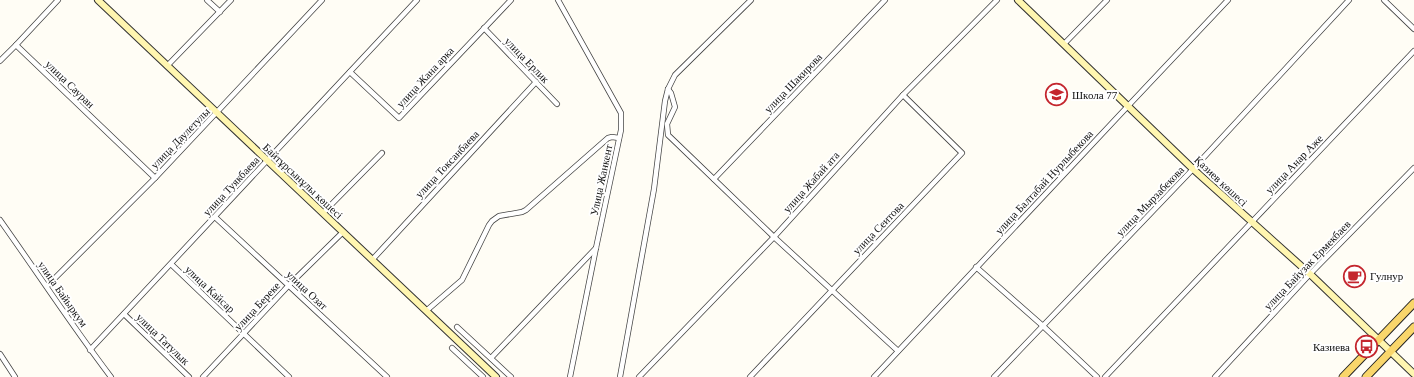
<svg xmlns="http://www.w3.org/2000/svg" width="1414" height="377" viewBox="0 0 1414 377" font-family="Georgia,serif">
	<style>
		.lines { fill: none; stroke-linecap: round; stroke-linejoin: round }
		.street-casing { stroke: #444; stroke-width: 6 }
		.secondary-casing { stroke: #333; stroke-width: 8 }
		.primary-casing { stroke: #222; stroke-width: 9 }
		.street { stroke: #fff; stroke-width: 4.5 }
		.secondary { stroke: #fff6b0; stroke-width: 6 }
		.primary { stroke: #f9d66b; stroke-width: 7 }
		.labels { text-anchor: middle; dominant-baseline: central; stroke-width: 4; stroke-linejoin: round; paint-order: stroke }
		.street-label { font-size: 11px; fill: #111; stroke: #fff }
		.poi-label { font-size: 11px; fill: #111; stroke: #fff; text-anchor: start }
	</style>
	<rect width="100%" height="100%" fill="#fffdf5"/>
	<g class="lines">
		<defs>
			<g id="street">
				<polyline points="58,0 16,45 155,178"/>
				<polyline points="207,0 220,12"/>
				<polyline points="558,0 621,113 621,130 596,248 570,377"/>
				<polyline points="1384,0 1414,29"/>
				<polyline points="484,28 557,104"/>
				<polyline points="1064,44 1107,0"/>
				<polyline points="0,61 16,45"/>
				<polyline points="167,66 231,0"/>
				<polyline points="350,72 399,118 511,0"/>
				<polyline points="668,89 671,93 675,107 667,124 668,135 774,237 898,351"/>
				<polyline points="714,179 885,0"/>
				<polyline points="323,213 382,153"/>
				<polyline points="215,217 387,377"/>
				<path d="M0 220C37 272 72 326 111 377"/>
				<polyline points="372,260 536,82"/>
				<polyline points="171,264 289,377"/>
				<polyline points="976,267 1043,326 1097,377"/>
				<polyline points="47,286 155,178 322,0"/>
				<polyline points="426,311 462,280 489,225 492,221 499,216 522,212 526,210 608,138 612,137 619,138"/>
				<polyline points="124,314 189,377"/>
				<polyline points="457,327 511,377"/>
				<polyline points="452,348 483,377"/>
				<polyline points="90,350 417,0"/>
				<polyline points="0,354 15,377"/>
				<polyline points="491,358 596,248"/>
				<polyline points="203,377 289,285 343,232"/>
				<polyline points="620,377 654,189 665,101 668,89 675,75 751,0"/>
				<polyline points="639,377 774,237 903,95 997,0"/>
				<polyline points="750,377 962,153 903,95"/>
				<polyline points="874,377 1128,106 1228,0"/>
				<polyline points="994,377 1193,169 1349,0"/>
				<polyline points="1105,377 1414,51"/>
				<polyline points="1215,377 1310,274 1414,168"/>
			</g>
			<g id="secondary">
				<polyline points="98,0 496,377"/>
				<polyline points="1018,0 1193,169 1310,274 1414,374"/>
			</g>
			<g id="primary">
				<polyline points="1343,377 1414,303"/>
				<polyline points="1366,377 1414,327"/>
			</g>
		</defs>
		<use href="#street" class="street-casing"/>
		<use href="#secondary" class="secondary-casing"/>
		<use href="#primary" class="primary-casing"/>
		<use href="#street" class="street"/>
		<use href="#secondary" class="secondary"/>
		<use href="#primary" class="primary"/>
	</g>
	<defs>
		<symbol id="school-ring" viewBox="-11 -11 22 22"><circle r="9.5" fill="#fff" stroke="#c4262e" stroke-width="1.5"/><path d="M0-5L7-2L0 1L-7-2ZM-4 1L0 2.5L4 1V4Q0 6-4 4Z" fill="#c4262e"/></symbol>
		<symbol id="cafe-ring" viewBox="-11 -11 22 22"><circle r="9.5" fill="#fff" stroke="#c4262e" stroke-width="1.5"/><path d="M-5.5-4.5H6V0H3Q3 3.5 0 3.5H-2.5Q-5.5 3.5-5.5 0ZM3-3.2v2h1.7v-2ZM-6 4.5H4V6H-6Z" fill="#c4262e"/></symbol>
		<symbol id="bus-ring" viewBox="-11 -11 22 22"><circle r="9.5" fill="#fff" stroke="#c4262e" stroke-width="1.5"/><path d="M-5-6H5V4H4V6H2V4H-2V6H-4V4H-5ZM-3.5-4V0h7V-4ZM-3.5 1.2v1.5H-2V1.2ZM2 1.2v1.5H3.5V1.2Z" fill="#c4262e"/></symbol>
	</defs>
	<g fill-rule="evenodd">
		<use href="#school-ring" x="1044" y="82" width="25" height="25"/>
		<use href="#cafe-ring" x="1342" y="264" width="25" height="25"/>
		<use href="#bus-ring" x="1354" y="334" width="25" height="25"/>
	</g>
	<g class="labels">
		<g class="street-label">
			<text transform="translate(527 60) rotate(46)">улица Ерлик</text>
			<text transform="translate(425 77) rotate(-47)">улица Жана арка</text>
			<text transform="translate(793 83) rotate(-46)">улица Шакирова</text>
			<text transform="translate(70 84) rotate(44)">улица Сауран</text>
			<text transform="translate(180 138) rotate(-46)">улица Даулетулы</text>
			<text transform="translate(447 164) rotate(-47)">улица Токсанбаева</text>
			<text transform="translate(1294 164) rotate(-46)">улица Анар Аже</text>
			<text transform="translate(601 180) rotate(-78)">Улица Жанкент</text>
			<text transform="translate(303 181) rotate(43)">Байтұрсынұлы көшесі</text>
			<text transform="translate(1221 181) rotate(43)">Қазиев көшесі</text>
			<text transform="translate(811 182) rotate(-48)">улица Жабай ата</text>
			<text transform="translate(1044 182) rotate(-47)">улица Балтабай Нурлыбекова</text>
			<text transform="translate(231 186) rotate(-47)">улица Туякбаева</text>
			<text transform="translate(1150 201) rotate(-46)">улица Мырзабекова</text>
			<text transform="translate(878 228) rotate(-46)">улица Сеитова</text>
			<text transform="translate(1307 265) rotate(-46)">улица Байузак Ермекбаев</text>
			<text transform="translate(210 289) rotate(43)">улица Кайсар</text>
			<text transform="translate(307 290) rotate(43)">улица Озат</text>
			<text transform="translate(63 294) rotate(55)">улица Байыркум</text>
			<text transform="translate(257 306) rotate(-47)">улица Береке</text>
			<text transform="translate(163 339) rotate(44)">улица Татулык</text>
		</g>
		<g class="poi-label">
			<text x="1072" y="95">Школа 77</text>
			<text x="1370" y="276">Гулнур</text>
			<text x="1350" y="347" text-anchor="end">Казиева</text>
		</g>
	</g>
</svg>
